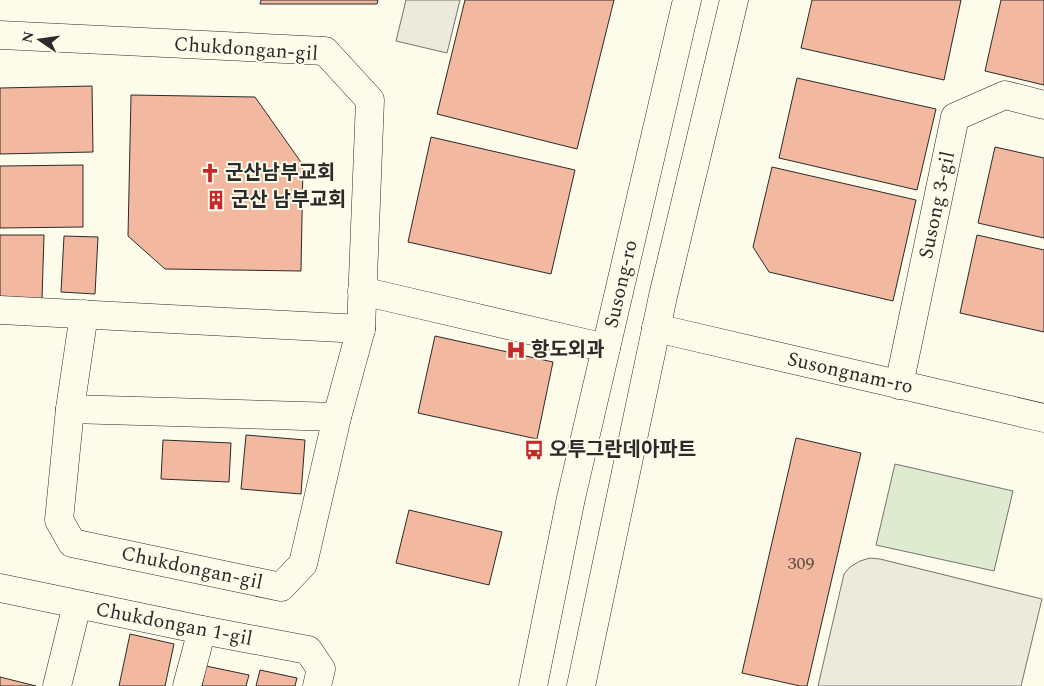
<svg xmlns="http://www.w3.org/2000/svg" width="1044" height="686" viewBox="0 0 1044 686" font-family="Spectral,'Noto Sans KR',serif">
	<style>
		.green { fill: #deebd1; stroke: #74746e }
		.parking { fill: #eceadb; stroke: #74746e }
		.building { fill: #f2b8a0; stroke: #2b2b2b }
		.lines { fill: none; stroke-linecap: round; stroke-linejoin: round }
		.minor-casing { stroke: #2b2b2b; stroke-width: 29 }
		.minor { stroke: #fdfbea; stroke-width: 28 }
		.labels { text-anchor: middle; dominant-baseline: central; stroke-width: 4; stroke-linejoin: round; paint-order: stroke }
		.number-label { font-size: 18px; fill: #5d4e48 }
		.street-label { font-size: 20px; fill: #2b2b2b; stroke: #fdfbea }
		.poi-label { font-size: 20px; font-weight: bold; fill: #2b2b2b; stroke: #fdfbea; text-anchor: start }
	</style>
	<rect width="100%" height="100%" fill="#fdfbea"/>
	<polygon class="green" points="895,464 1013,491 994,571 876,545"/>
	<g class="parking">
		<polygon points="406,0 460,0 447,53 396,41"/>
		<polygon points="870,558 880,559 1042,599 1021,686 818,686 844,574 850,567 860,561"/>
	</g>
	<g class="building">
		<polygon points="261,0 378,0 377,4 260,4"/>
		<polygon points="465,0 614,0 577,149 437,114"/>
		<polygon points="812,0 961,0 944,80 801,48"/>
		<polygon points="1001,0 1044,0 1044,85 985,71"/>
		<polygon points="797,78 936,109 917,190 779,158"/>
		<polygon points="92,86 93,152 0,154 0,88"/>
		<polygon points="131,95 255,97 303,165 301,271 165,269 128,236"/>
		<polygon points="431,137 575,170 551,274 408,242"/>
		<polygon points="995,147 1044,158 1044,238 978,223"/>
		<polygon points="83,165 83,227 0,228 0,166"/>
		<polygon points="772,167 916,200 893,301 769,272 753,247"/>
		<polygon points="0,235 44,235 42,299 0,299"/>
		<polygon points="977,235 1044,250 1044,332 960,313"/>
		<polygon points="64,236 98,237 95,294 61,292"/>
		<polygon points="435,336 553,362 537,439 418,413"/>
		<polygon points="246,435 305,440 301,494 241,489"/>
		<polygon points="796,438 861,453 807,686 800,686 742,673"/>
		<polygon points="163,440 231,443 229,482 161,479"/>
		<polygon points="409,510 502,532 489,585 396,563"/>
		<polygon points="130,634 174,644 165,686 119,686"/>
		<polygon points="206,666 249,675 246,686 202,686"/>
		<polygon points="260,670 297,678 295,686 256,686"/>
		<polygon points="0,677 36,686 0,686"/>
	</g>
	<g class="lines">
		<defs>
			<g id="minor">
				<polyline points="0,35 325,51 370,100 361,329 337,417 303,564 281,587 72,543 59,520 70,409 84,314"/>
				<polyline points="362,291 606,348"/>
				<polyline points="0,310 361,329"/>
				<polyline points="656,328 1044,418"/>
				<polyline points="899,385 955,117 1005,95 1044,105"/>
				<polyline points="70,409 337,417"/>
				<polyline points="0,588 202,630 308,650 321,669 317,686"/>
				<polyline points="57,686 77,605"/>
				<polyline points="187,686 202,630"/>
				<polyline points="533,686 571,498 687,0"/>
				<polyline points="581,686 663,296 734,0"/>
			</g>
		</defs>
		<use href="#minor" class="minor-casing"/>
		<use href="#minor" class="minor"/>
	</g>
	<defs>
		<symbol id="church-bare" viewBox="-9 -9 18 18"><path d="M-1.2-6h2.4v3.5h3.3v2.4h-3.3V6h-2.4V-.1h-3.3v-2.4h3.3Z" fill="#c62828" stroke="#fdfbea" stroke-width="2.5" paint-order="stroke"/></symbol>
		<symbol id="building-bare" viewBox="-9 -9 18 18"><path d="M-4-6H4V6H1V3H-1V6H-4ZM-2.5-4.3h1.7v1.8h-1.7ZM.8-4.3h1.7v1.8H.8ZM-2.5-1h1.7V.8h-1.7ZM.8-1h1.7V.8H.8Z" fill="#c62828" stroke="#fdfbea" stroke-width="2.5" paint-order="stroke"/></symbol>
		<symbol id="hospital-bare" viewBox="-9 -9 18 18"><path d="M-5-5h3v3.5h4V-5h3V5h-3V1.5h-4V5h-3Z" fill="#c62828" stroke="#fdfbea" stroke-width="2.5" paint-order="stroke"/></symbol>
		<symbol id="bus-bare" viewBox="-9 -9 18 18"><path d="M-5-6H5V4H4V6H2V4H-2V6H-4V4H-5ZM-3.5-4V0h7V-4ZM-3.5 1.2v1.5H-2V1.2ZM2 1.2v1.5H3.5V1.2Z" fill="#c62828" stroke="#fdfbea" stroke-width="2.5" paint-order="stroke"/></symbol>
	</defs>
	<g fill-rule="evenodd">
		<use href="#church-bare" x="196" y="159" width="28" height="28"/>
		<use href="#building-bare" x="202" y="186" width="28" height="28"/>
		<use href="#hospital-bare" x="502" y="336" width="28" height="28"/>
		<use href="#bus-bare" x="520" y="436" width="28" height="28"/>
	</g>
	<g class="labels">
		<g class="number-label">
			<text x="801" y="563">309</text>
		</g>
		<g class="street-label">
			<text transform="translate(246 49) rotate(4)">Chukdongan-gil</text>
			<text transform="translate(937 205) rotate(-78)">Susong 3-gil</text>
			<text transform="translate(621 284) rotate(-77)">Susong-ro</text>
			<text transform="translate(850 373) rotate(13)">Susongnam-ro</text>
			<text transform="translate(192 568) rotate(12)">Chukdongan-gil</text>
			<text transform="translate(174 624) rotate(11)">Chukdongan 1-gil</text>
		</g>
		<g class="poi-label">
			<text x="225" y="173">군산남부교회</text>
			<text x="231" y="200">군산 남부교회</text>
			<text x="531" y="350">항도외과</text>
			<text x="549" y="450">오투그란데아파트</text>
		</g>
	</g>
	<g transform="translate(40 40) rotate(283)" stroke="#fdfbea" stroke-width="4" paint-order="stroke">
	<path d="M0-4L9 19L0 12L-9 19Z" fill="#2b2b2b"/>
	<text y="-8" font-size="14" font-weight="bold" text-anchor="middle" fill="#2b2b2b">N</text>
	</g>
</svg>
